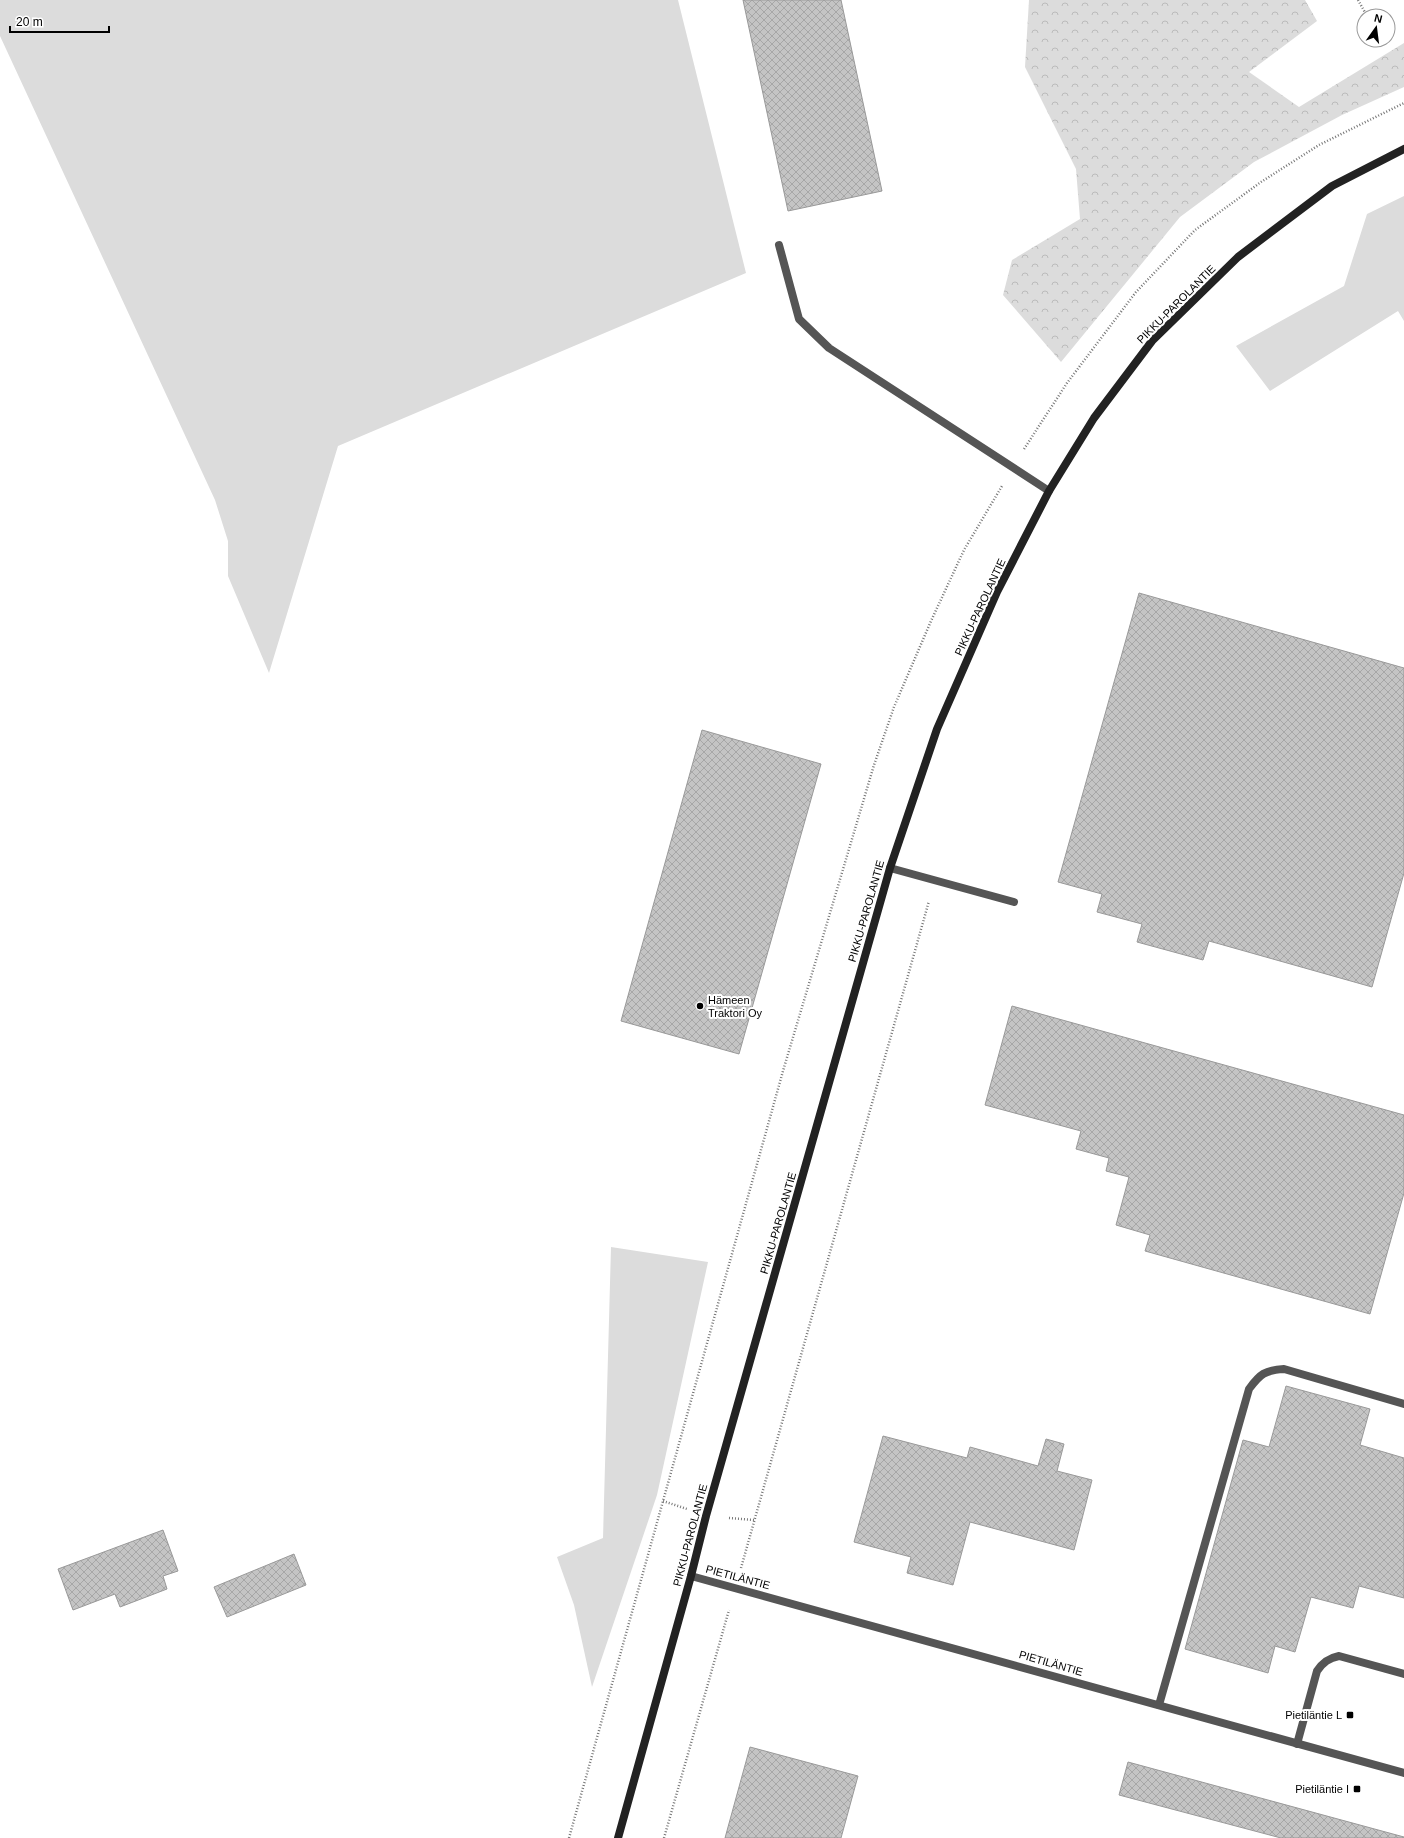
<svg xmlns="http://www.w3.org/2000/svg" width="1404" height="1838" viewBox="0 0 1404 1838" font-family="Helvetica,sans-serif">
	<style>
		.grass { fill: #dcdcdc }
		.forest { fill: url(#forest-crowns) }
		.building { fill: url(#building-cross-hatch); stroke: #999 }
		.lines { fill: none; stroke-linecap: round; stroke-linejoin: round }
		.path { stroke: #777; stroke-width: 2.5; stroke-dasharray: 1 2; stroke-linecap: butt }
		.service { stroke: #555; stroke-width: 8 }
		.minor { stroke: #555; stroke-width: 8 }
		.secondary { stroke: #222; stroke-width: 8 }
		.poi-dot { fill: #000; stroke: #fff; stroke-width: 1.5 }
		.labels { text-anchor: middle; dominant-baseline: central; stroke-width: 4; stroke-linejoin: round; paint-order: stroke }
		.street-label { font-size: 11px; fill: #000; stroke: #fff }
		.poi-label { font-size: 11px; fill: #000; stroke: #fff; text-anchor: end }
	</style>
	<defs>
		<pattern id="forest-crowns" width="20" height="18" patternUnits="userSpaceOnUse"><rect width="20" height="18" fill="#dcdcdc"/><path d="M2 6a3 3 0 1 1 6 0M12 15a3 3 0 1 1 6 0" fill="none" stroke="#bbb"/></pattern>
		<pattern id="building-cross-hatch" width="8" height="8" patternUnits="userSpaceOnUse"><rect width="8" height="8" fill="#c4c4c4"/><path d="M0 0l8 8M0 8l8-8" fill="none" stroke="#a7a7a7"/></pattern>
	</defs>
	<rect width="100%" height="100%" fill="#fff"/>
	<g class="grass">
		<polygon points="0,0 678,0 746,273 338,446 269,673 228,576 228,541 215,500 0,36"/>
		<polygon points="1404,196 1404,321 1398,311 1270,391 1236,346 1344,286 1367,214"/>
		<polygon points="611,1247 708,1262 657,1495 592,1687 574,1605 557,1557 603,1538"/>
	</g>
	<polygon class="forest" points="1029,0 1305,0 1317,21 1249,72 1299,107 1404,43 1404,87 1342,115 1254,162 1180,217 1061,362 1003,295 1012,260 1080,219 1076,169 1025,67"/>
	<g class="building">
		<polygon points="743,0 841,0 882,191 788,211"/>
		<polygon points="1139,593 1404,668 1404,873 1372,987 1209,941 1203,960 1137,942 1142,924 1097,912 1102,894 1058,882"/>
		<polygon points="702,730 821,764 739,1054 621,1021"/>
		<polygon points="1012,1006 1404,1115 1404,1193 1370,1314 1145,1251 1150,1235 1116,1225 1129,1177 1106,1171 1109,1158 1076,1149 1081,1131 985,1105"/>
		<polygon points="1286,1386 1370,1409 1360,1445 1404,1458 1404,1598 1359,1586 1353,1608 1311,1597 1295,1652 1275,1646 1268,1673 1185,1649 1243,1440 1269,1447"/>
		<polygon points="883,1436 967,1458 970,1447 1038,1466 1046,1439 1064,1444 1057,1471 1092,1480 1074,1550 970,1522 953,1585 907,1573 911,1557 854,1542"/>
		<polygon points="163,1530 178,1571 163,1576 167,1589 120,1607 115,1594 73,1610 58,1569"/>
		<polygon points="294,1554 306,1585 227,1617 214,1587"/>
		<polygon points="750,1747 858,1776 841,1838 725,1838"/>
		<polygon points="1128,1762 1404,1837 1404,1838 1281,1838 1119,1795"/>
	</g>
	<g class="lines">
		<g class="path">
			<polyline points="1358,0 1367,16"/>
			<polyline points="1024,449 1067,383 1136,292 1195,230 1261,182 1319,145 1404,103"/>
			<polyline points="663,1501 687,1509"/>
			<polyline points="729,1518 754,1520"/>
			<polyline points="741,1568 929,901"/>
			<polyline points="569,1838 783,1071 874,765 894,707 931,621 964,550 1002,486"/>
			<polyline points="664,1838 729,1610"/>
		</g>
		<g class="service">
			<polyline points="779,245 799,319 829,348 1049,491"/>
			<polyline points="890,868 1014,902"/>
			<path d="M1159 1705 1249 1389C1260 1374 1265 1370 1284 1369L1404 1404"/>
			<path d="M1297 1744 1317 1671C1323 1662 1329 1658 1339 1656L1404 1674"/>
		</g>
		<polyline class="minor" points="691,1576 1404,1773"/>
		<polyline class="secondary" points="618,1838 691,1576 706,1516 890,868 937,729 997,592 1049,491 1094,418 1152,341 1238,257 1332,186 1404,149"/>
	</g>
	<g class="poi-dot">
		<circle cx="700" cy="1006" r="4"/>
		<rect x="1346" y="1711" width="8" height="8" rx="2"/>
		<rect x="1353" y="1785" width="8" height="8" rx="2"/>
	</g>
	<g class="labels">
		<g class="street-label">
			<text transform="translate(1176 304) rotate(-45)">PIKKU-PAROLANTIE</text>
			<text transform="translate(980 607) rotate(-65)">PIKKU-PAROLANTIE</text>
			<text transform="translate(866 911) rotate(-74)">PIKKU-PAROLANTIE</text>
			<text transform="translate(778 1223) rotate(-74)">PIKKU-PAROLANTIE</text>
			<text transform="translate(690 1535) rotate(-75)">PIKKU-PAROLANTIE</text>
			<text transform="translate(738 1577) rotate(15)">PIETILÄNTIE</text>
			<text transform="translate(1051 1663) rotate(16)">PIETILÄNTIE</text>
		</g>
		<g class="poi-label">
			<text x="708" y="1000" text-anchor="start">Hämeen<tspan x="708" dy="13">Traktori Oy</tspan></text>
			<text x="1342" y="1715">Pietiläntie L</text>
			<text x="1349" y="1789">Pietiläntie I</text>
		</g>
	</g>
	<g transform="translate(1376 28) rotate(14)"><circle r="19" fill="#ffffff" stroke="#999999"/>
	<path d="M0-3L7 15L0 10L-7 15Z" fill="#000000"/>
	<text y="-6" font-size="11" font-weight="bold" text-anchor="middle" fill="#000000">N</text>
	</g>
	<path d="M10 26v6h99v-6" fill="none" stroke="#000000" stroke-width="2"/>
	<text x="16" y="26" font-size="12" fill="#000000" stroke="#ffffff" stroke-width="3" paint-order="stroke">20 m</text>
</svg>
